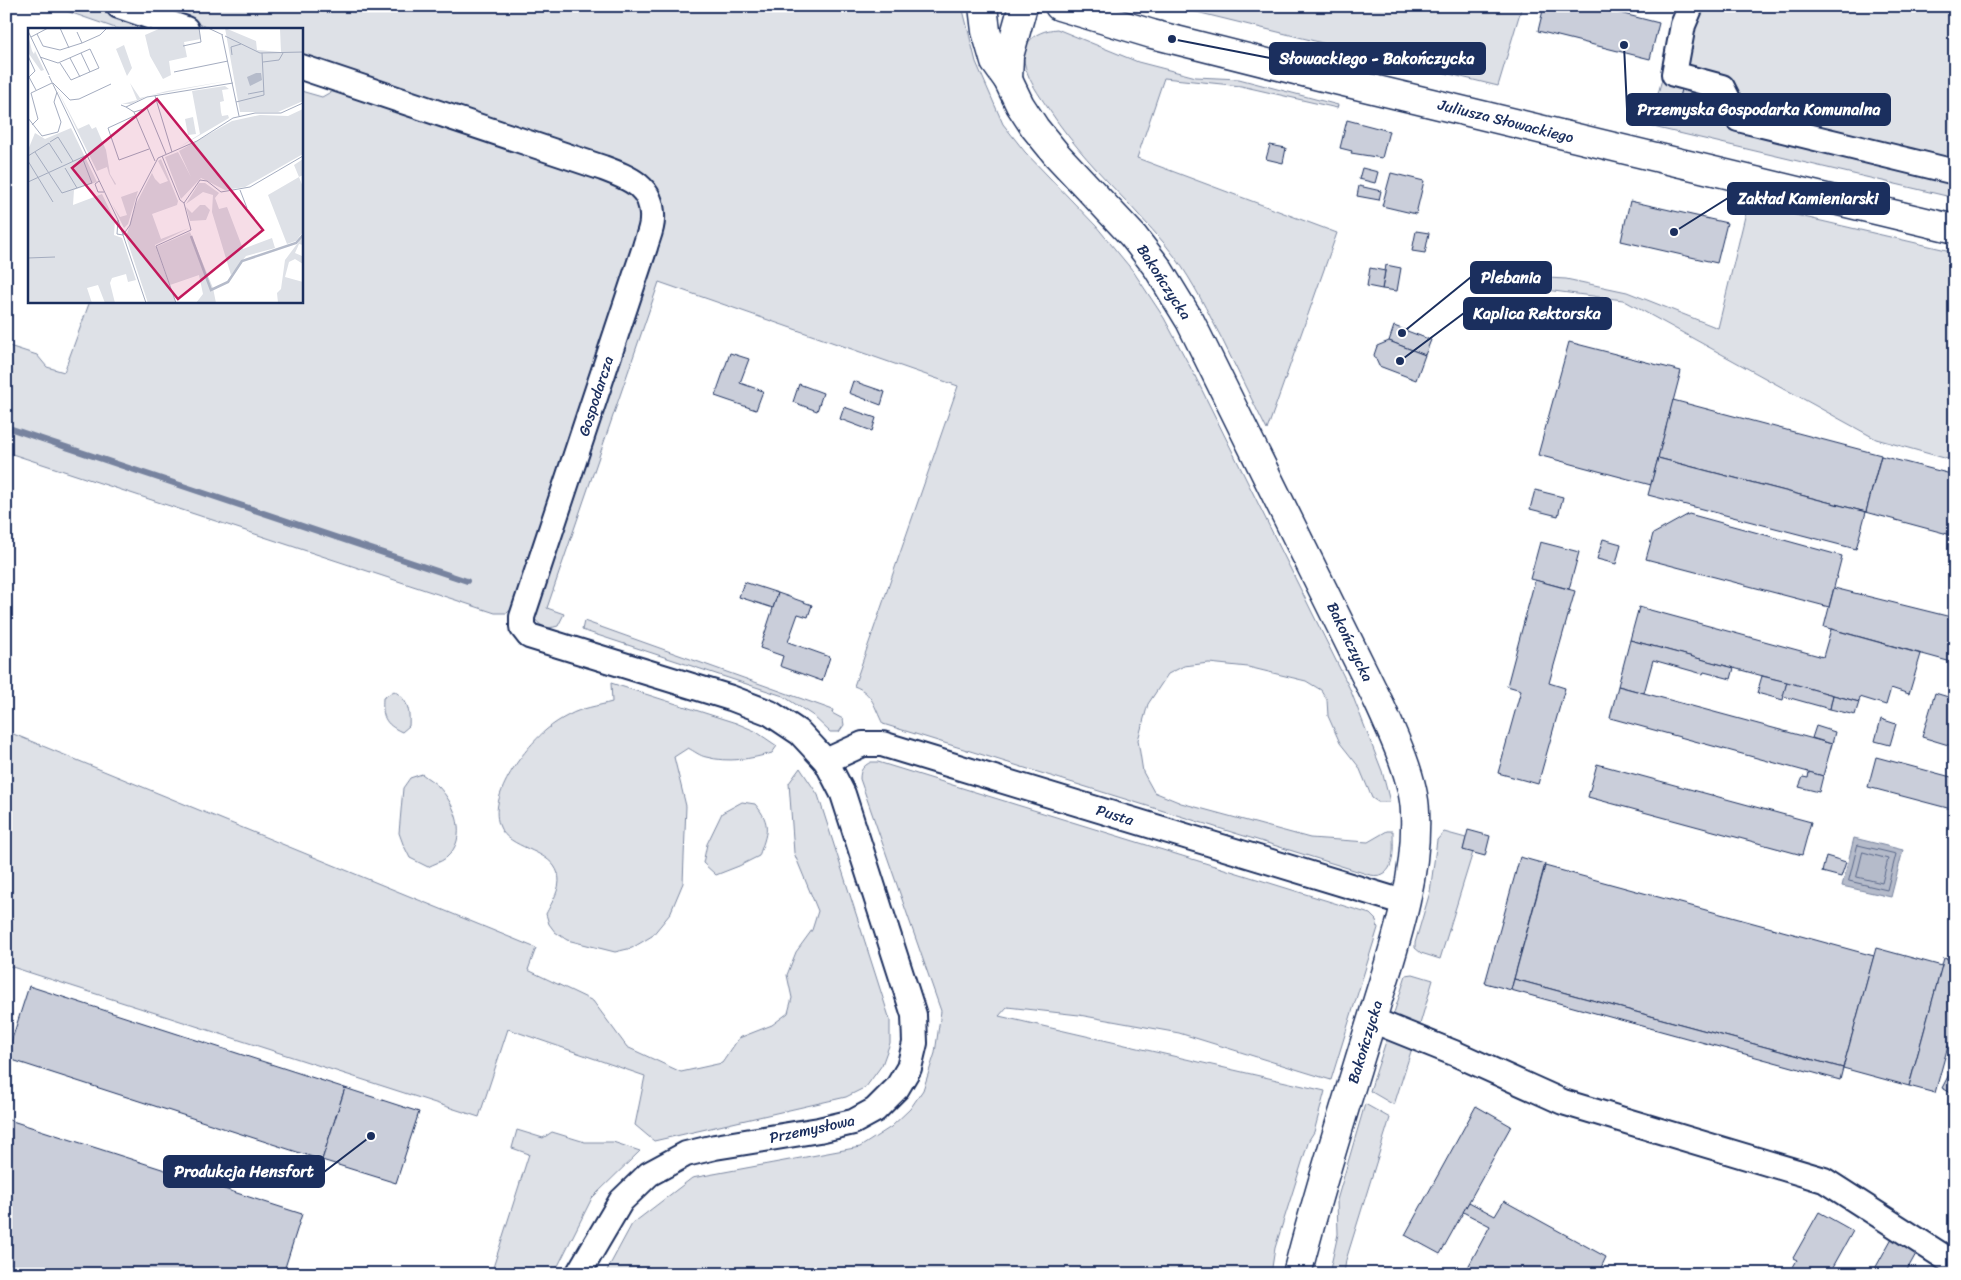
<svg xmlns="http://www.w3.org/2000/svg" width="1961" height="1280" viewBox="0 0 1961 1280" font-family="Sriracha,sans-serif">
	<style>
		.green { fill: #dee1e7; stroke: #7c88a2 }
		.water { fill: #b5bbca; stroke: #77839f }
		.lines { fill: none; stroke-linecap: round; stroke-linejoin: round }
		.shore { stroke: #596789; stroke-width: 1 }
		.stream { stroke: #77839f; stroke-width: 6 }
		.building { fill: #caceda; stroke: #1b2f5e }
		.street-casing { stroke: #1b2f5e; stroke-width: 28 }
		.secondary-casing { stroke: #1b2f5e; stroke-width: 31 }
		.street { stroke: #fff; stroke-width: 24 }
		.secondary { stroke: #fff; stroke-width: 28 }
		.labels { text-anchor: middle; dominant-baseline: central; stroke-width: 4; stroke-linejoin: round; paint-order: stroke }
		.street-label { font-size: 15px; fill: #1b2f5e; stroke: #fff }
		.inset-river { fill: none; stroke: #b5bbca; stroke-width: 2.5 }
		.inset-road { fill: none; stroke: #a4acbf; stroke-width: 1 }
		.view { fill: #c2185b; fill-opacity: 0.15; stroke: #c2185b; stroke-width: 2.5 }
		.inset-edge { fill: none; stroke: #1b2f5e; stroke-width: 2.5 }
		.leader { fill: none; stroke: #1b2f5e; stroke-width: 2 }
		.callout-dot { fill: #1b2f5e; stroke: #fff; stroke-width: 2 }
		.callout { fill: #1b2f5e; stroke: #1b2f5e; stroke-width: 2 }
		.callout-label { font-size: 16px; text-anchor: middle; font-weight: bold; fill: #fff }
	</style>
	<rect width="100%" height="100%" fill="#fff"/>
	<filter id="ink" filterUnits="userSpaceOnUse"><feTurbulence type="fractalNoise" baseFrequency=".02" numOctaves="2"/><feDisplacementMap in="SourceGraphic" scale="10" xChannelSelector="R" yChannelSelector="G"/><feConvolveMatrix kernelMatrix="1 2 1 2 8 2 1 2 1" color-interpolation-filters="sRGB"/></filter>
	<g filter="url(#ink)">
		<g class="green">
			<polygon points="52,6 90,6 147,25 151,29 118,29"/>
			<path d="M145 6H962L976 62 1003 124 1025 152 1096 226 1133 271 1164 318 1195 376 1350 689 1382 771 1390 802H1378L1372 798 1359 767 1340 743 1328 716 1327 700 1321 690 1306 681 1248 667 1209 663 1184 666 1168 674 1148 704 1138 740 1143 772 1154 792 1181 803 1310 838 1368 842 1387 831H1393C1393 849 1397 880 1370 875L883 724C874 707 873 693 854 686L958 386 659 282 547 608 564 614 558 626C546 630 539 626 533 616L658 197 301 59V29H212Z"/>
			<polygon points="1172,6 1522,6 1498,86"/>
			<polygon points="1688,6 1955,6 1955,198 1649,126 1669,54"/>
			<path d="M1057 29 1138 62 1196 77 1239 79 1338 105 1337 108 1241 86 1164 78 1137 158 1337 233 1267 430C1252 400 1237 370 1222 339 1207 311 1194 283 1175 257 1161 238 1144 221 1128 203 1100 174 1072 144 1050 111 1042 99 1032 86 1027 72 1017 46 1032 31 1057 29Z"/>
			<path d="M336 89 616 184C635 192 642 203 641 224L516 605 507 613H495L6 452V345L37 355 47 367 64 372 90 301H301V91L322 97Z"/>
			<polygon points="1748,204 1955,252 1955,461 1876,439 1623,300 1507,285 1493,289 1482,266 1493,275 1566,279 1627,292 1718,328"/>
			<polygon points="584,621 833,710 832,713 843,719 844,725 839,732 830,732 812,715 783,696 582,630"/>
			<path d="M611 683 736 723 755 731 777 746 772 753C751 759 728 763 706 757 700 756 694 751 688 748L674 757 686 806 683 883 670 914 652 936 632 948 615 952 567 940 555 932 549 924 546 914C552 902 562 887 558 874 551 850 515 850 502 831 483 800 524 749 546 730 553 724 561 719 569 715 581 708 598 706 612 702Z"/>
			<path d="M394 691C408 700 410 710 409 726L402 732C384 724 382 716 383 698Z"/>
			<polygon points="6,731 536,948 528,970 593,1001 627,1047 681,1072 722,1063 739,1038 772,1025 788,1013 792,998 787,975 796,952 812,930 818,911 794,853 789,783 800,768 818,795 890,1020 890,1043 882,1065 866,1087 846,1097 654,1141 635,1125 645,1076 508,1029 479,1117 6,965"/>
			<path d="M871 762H878L1370 914 1376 920 1378 928 1331 1080 1179 1033 1079 1015 1007 1007 999 1016 1325 1091 1314 1132 1309 1140 1275 1248 1271 1274H605L632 1224 692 1178 860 1147 891 1127 910 1109 923 1090 935 1053 941 1011 860 779C860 770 863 766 871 762Z"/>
			<path d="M422 774C427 778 434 782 438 786 456 805 469 838 446 858 441 862 433 864 428 867L410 858 403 844 399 833 403 788 410 778Z"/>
			<path d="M742 802 755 804C772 824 767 833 759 856L739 866 716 875 703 863 707 844 722 813Z"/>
			<polygon points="1444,832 1466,838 1463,850 1473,852 1440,959 1421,953 1415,948 1415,943 1430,892 1437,840"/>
			<polygon points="1413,974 1433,980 1418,1031 1393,1016 1406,975"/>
			<polygon points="1388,1035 1413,1045 1394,1105 1370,1091"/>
			<polygon points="1365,1104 1390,1118 1346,1260 1344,1274 1329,1274 1338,1234 1337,1200"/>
			<polygon points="517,1130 543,1138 552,1132 585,1142 613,1142 640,1151 592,1198 554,1274 491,1274 529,1154 512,1148"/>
		</g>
		<polygon class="water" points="1854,838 1903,850 1891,897 1842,886"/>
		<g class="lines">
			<g class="shore">
				<polygon points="1858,845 1896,854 1887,890 1849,881"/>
				<polygon points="1863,852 1888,859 1882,883 1857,877"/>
			</g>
			<polyline class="stream" points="6,427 467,581"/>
		</g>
		<g class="building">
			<polygon points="1544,6 1592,6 1659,23 1650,59 1538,31"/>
			<polygon points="1683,81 1715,89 1706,125 1674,118"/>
			<polygon points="1347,120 1389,131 1382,158 1351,153 1352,151 1340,148"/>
			<polygon points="1270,145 1286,148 1283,163 1266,159"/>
			<polygon points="1362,168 1378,172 1375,183 1359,179"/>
			<polygon points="1391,173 1424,181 1416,214 1382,206"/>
			<polygon points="1359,186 1381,191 1379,200 1357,196"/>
			<polygon points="1630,201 1727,223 1717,263 1621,241"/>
			<polygon points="1416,231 1429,233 1425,253 1412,251"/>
			<polygon points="1386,265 1401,268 1397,291 1382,289"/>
			<polygon points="1370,268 1385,271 1382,289 1367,286"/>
			<polygon points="1394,326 1431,340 1425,355 1389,341"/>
			<polygon points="1389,341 1425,355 1416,380 1379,366 1374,355 1377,346"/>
			<polygon points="1569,342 1681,371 1651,485 1538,455"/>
			<polygon points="730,353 749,359 740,383 763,391 756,410 715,396"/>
			<polygon points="853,381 885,392 881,405 849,393"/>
			<polygon points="799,384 823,393 817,411 793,402"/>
			<polygon points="1673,400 1881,455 1866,512 1658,458"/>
			<polygon points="844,407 876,418 872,431 840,419"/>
			<polygon points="1881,456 1955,475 1955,536 1866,512"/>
			<polygon points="1658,458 1866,512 1856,549 1648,495"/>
			<polygon points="1535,490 1563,497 1558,516 1530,509"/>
			<polygon points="1689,514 1842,556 1829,607 1646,559 1653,534"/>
			<polygon points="1603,539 1621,544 1616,564 1597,559"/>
			<polygon points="1540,542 1579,552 1569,589 1530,579"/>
			<polygon points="1535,580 1575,591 1549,683 1565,688 1538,784 1498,773 1521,690 1507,686"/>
			<polygon points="744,582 778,593 773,608 739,597"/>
			<polygon points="1834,588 1955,618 1955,663 1824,627"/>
			<polygon points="778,593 812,605 808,617 798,614 788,642 830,657 822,681 780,666 783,656 760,648"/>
			<polygon points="1639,607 1823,657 1831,629 1921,654 1909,694 1891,688 1886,705 1860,697 1859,702 1630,640"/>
			<polygon points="1630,640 1734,668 1731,679 1704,672 1703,674 1653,660 1644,693 1618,686"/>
			<polygon points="1762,676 1787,682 1783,700 1757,693"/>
			<polygon points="1787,682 1833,695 1830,709 1783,696"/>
			<polygon points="1618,686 1832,744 1823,776 1610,718"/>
			<polygon points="1935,693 1955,699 1955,747 1922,737"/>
			<polygon points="1833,695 1859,702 1855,715 1830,709"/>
			<polygon points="1881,719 1896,724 1890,745 1875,741"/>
			<polygon points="1816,726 1835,732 1832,744 1812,738"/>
			<polygon points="1876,757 1955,778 1955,810 1868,787"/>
			<polygon points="1597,764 1811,822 1802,855 1588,797"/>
			<polygon points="1809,772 1823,776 1819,792 1799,787 1803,777 1808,778"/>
			<polygon points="1468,830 1490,836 1485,856 1463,850"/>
			<polygon points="1826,856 1846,862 1841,877 1822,872"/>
			<polygon points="1520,857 1545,864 1511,990 1485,983"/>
			<polygon points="1545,866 1874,956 1843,1068 1514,979"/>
			<polygon points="1876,948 1942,966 1909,1086 1843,1068"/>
			<polygon points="1944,958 1955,961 1955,1048 1948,1046 1935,1093 1909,1086"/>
			<polygon points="1514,979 1843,1068 1840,1080 1511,990"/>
			<polygon points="29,986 345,1088 322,1160 6,1058"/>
			<polygon points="1955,1063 1955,1095 1942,1088"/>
			<polygon points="345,1088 419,1112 396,1183 322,1160"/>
			<polygon points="1476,1106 1511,1126 1440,1254 1405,1235"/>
			<polygon points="6,1119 302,1214 283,1274 6,1274"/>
			<polygon points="1504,1201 1606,1257 1598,1274 1476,1274 1467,1269 1490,1226 1463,1212 1469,1202 1495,1216"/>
			<polygon points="1819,1212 1853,1231 1829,1274 1789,1274 1797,1260 1793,1258"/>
			<polygon points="1892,1238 1917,1252 1907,1270 1913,1274 1872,1274"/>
		</g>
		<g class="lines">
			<defs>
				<g id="street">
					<polyline points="119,6 186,29"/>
					<polyline points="1691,6 1683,25 1674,74 1722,87 1738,119 1955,172"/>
					<path d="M301 67 603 168C630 178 654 187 652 220 652 229 647 239 645 247L522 617V627L529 636 731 698 770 713 800 733 826 761 843 794 914 1015 915 1043 909 1068 897 1088 875 1110 853 1122 819 1130 715 1147 686 1154 649 1174 621 1201 578 1274"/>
					<polyline points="826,761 863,744 882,744 1406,903"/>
					<polyline points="1372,1020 1454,1053 1563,1102 1824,1180 1955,1264"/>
				</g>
				<g id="secondary">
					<path d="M983 6 986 31 995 62 1008 80 1020 105 1035 128 1057 155 1133 236 1157 267 1190 321 1378 701C1392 732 1414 778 1415 812 1418 883 1392 952 1372 1019 1346 1104 1319 1188 1297 1274"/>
					<polyline points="1059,6 1152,34 1319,76 1955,229"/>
					<polyline points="1008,80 1009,56 1023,6"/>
				</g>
			</defs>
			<use href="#street" class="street-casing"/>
			<use href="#secondary" class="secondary-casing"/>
			<use href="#street" class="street"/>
			<use href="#secondary" class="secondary"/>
		</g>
	</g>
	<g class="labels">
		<g class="street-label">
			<text transform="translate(1506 121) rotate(14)">Juliusza Słowackiego</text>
			<text transform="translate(1164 282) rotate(57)">Bakończycka</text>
			<text transform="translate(596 396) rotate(-72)">Gospodarcza</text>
			<text transform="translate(1350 642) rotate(64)">Bakończycka</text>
			<text transform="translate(1115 815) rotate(17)">Pusta</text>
			<text transform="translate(1365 1042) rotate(-73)">Bakończycka</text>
			<text transform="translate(812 1129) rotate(-12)">Przemysłowa</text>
		</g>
	</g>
	<g transform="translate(28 28)">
		<rect width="275" height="275" fill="#fff"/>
		<path d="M133 0H171L173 11 156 14 159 29 141 33 143 47 135 51 122 28 117 7ZM197 0 228 13 229 22 253 24 252 1 223 0H275V73L250 84H212ZM1 11 4 23 6 26 7 23 16 42 13 43 1 26ZM96 17 104 40 99 48 88 21ZM199 53 119 68 103 76H94L109 72 102 55 112 70 139 63ZM27 57 50 101 61 96 64 101 68 99 78 122 82 146 88 156 87 157 81 146 79 139 69 143ZM197 58 201 61 194 62 196 73 192 74 193 84 194 88 200 87 201 90 150 120 172 106 164 63ZM275 81V126L217 159 197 162 173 150 153 171 137 129 150 124 163 149 151 123 204 93 232 87 260 88ZM165 89 168 106 160 107 157 91ZM43 100 69 154 46 162 45 177 74 166 87 193 86 207 94 210 108 252 100 254 98 246 84 250 82 255 87 275H77L70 257 59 260 64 275H0V122L7 105 17 111ZM133 131 150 173 149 177 124 186 133 211 161 200 127 217 148 275H120L98 209 108 176 129 135 124 145 127 151 132 156 140 153 130 133ZM275 131V147L271 149 275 159V204L268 213 259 216 240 167 271 149 266 137ZM171 155H177L191 165 187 170 191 181 199 179 215 221 244 210 247 220 218 228 203 247 184 184 185 167 175 164 158 176ZM110 163 100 196 96 200 84 176 92 189 99 187 93 169ZM172 177H177L182 182 178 192 162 193 158 179 164 185ZM162 204 185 260 188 275H168L175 266 171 247 142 257 128 219ZM275 208V217L271 216 267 225 274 228 275 236 267 231 261 234 257 249 275 254V275H250L249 265 253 261 257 232Z" fill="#dee1e7"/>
		<path d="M228 45H233L234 52 222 58 219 49Z" fill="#b5bbca"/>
		<path class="inset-river" d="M163 208 183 262 200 254 214 233 268 215 275 207"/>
		<path class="inset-road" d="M32 0 41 20M180 0 195 7M0 3 21 47M9 6 15 18 32 22 54 15 49 4M194 7 211 88M197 8 232 25 275 24M3 9 20 0M54 15 72 7 79 0M155 18 173 14 171 0M53 25 62 44M204 27 203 19 213 16M0 28 7 43 1 49 8 62M12 29 30 35 62 21 71 40 43 52 32 35M42 30 52 49M235 34 251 32 255 25M146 44 200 33M21 48 90 192 118 275M25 55 42 72 51 71 83 56M220 66 236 63M127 68 144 124M208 74 236 67 234 25M93 77 98 79 119 69 205 55M98 79 106 84 127 133M106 84 119 80 138 126M106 88 80 100 91 132 121 121M0 90 14 108 30 104 33 94 26 74 29 64M4 97 10 91 3 65 24 55M22 114 30 109 45 133M7 124 34 165 64 155 54 129M0 128 21 115 34 135M134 128 152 172 156 175M0 133 25 174M37 140 49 160M71 153 67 156 70 164H76M0 154 59 127M212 162 219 180M156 175 172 152 179 153 193 164 222 159 275 128M90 192 89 206 95 207M95 207 102 197 109 170 130 130 169 113 205 90 227 85H253L275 75M0 230 27 229M148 275 128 218 163 202 156 175"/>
		<path class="view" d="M129 71 235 202 150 271 44 140Z"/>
		<rect width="275" height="275" class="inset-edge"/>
	</g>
	<path class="leader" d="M1172 39L1270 58M1624 45L1627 109M1674 232L1728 198M1402 333L1471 277M1400 361L1464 313M371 1136L324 1172"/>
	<g class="callout-dot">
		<circle cx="1172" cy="39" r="5"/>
		<circle cx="1624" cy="45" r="5"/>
		<circle cx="1674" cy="232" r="5"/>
		<circle cx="1402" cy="333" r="5"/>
		<circle cx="1400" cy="361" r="5"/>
		<circle cx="371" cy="1136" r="5"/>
	</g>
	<g class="callout">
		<rect x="1270" y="43" width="215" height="31" rx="5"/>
		<rect x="1627" y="94" width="263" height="31" rx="5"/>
		<rect x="1728" y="183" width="161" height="31" rx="5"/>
		<rect x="1471" y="262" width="80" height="31" rx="5"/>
		<rect x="1464" y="298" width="147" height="31" rx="5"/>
		<rect x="164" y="1156" width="160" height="31" rx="5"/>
	</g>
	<g class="callout-label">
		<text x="1377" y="64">Słowackiego - Bakończycka</text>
		<text x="1759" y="115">Przemyska Gospodarka Komunalna</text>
		<text x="1808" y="204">Zakład Kamieniarski</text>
		<text x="1511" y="283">Plebania</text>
		<text x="1537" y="319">Kaplica Rektorska</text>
		<text x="244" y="1177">Produkcja Hensfort</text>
	</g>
	<rect width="1961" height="1280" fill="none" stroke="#fff" stroke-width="25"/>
	<rect x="12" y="12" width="1936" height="1255" fill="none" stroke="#1b2f5e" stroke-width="2" filter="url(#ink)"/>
</svg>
